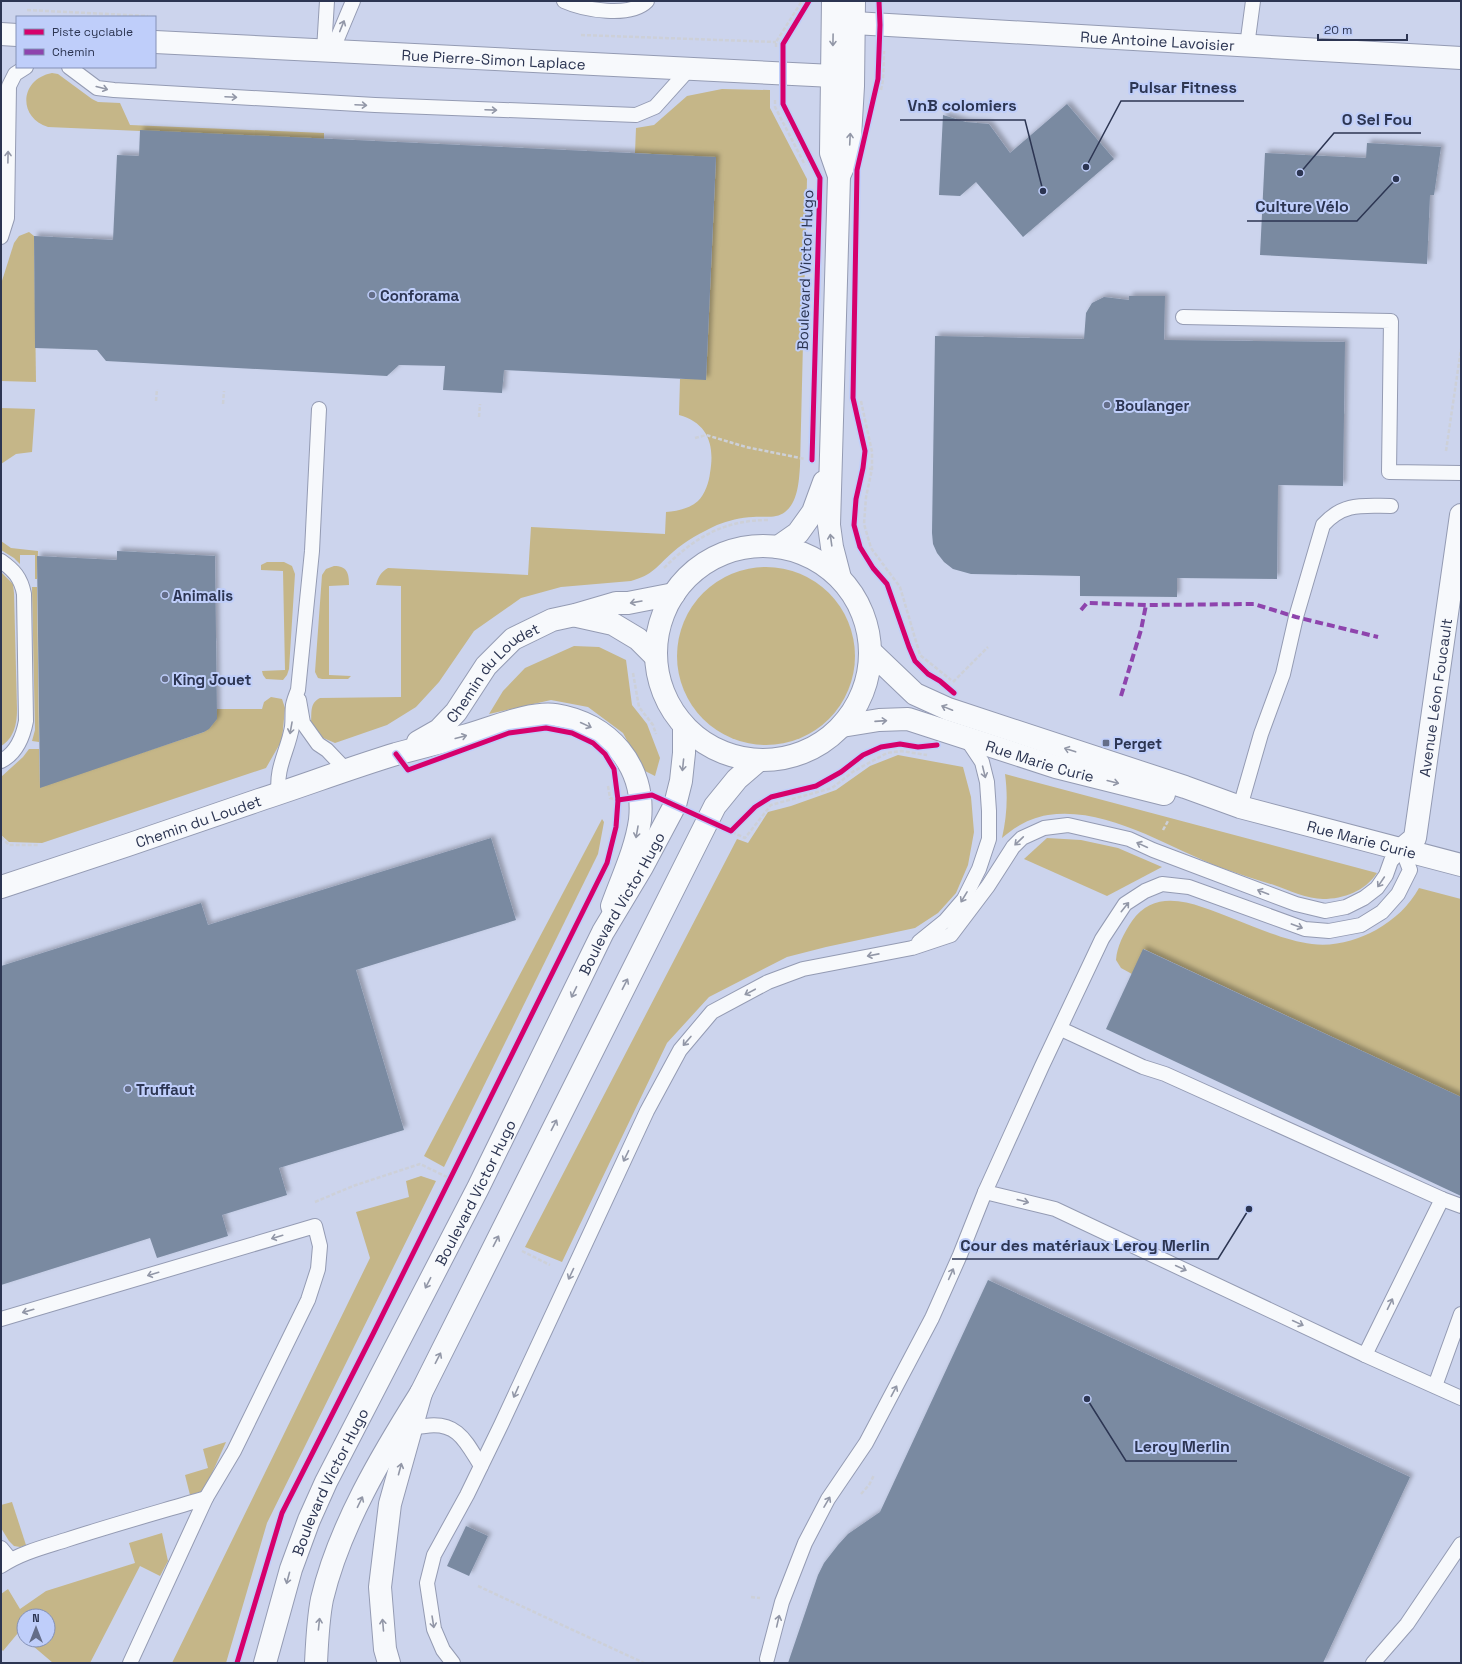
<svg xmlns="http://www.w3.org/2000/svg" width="1462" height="1664" viewBox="0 0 1462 1664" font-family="'Space Grotesk',sans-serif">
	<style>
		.green { fill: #c5b688 }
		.building { fill: #7a8aa1; filter: url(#shadow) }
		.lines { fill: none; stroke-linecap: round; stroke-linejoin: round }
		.service-casing { stroke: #949bb3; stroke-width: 16 }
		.minor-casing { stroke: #949bb3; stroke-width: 24 }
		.secondary-casing { stroke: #949bb3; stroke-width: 24 }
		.trunk-casing { stroke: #949bb3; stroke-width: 24 }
		.path { stroke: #cdd0d8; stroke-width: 2.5; stroke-dasharray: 4 2; stroke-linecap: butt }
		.service { stroke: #f7f9fc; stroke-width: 14 }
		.minor { stroke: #f7f9fc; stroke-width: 22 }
		.secondary { stroke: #f7f9fc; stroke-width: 22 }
		.trunk { stroke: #f7f9fc; stroke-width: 22 }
		.quiet { stroke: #8e44ad; stroke-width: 4; stroke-dasharray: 8 4; stroke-linecap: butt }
		.cycleway-casing { stroke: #bfcefa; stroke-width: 8 }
		.cycleway { stroke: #d6006c; stroke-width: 5 }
		.oneway { stroke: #9297a7 }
		.poi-dot { fill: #646d88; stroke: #bfcefa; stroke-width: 1.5 }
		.labels { text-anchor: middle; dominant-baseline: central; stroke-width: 4; stroke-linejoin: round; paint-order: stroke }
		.street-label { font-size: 15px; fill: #2c3552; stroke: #bfcefa }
		.poi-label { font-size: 15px; font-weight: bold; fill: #2c3552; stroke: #bfcefa; text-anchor: start }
		.leader { fill: none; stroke: #2c3552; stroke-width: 1.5 }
		.callout-dot { fill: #2c3552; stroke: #bfcefa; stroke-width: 1.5 }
		.callout-label { font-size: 16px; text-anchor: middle; font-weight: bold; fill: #2c3552; stroke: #bfcefa; stroke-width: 4; stroke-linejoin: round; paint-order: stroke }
	</style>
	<defs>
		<filter id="shadow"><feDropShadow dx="3.5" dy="-3.5" stdDeviation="2" flood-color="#0004"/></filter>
	</defs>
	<rect width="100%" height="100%" fill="#ccd4ed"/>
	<g class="green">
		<path d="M52 73 58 74 92 99 98 102 120 103 130 125 324 133V139L48 127C17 117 20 79 52 73Z"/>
		<path d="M722 89 770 90V108L807 179 800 466C799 481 798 502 785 512 776 519 764 516 753 517 741 517 728 521 717 525 702 532 685 541 673 552 657 566 653 575 631 581L561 587 521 598 474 631 439 682 416 707 387 725 335 743 321 737 311 725C312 714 309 703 320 698L401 697V586L376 585C378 577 381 572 388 568L528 575 531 527 665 534 666 512C677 511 689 509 698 501 705 494 709 482 710 473 715 445 708 423 679 415L680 379H706L716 158 635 153 636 128 654 125 687 96Z"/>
		<polygon points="29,232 34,236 36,382 1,381 1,284 14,243 19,236"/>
		<polygon points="1,408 35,409 32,452 16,454 1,464"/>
		<polygon points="1,541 11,548 38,551 37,579 35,579 35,555 20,555 20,564 14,558 1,550"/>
		<polygon points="267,562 284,562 292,566 295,574 289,669 287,675 283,680 266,679 263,675 262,671 285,670 283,571 261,570 261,565"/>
		<path d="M334 566C347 566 349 573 349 585L329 586V675L351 676 348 679H322L318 678 315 672 322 575 326 569Z"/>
		<circle cx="766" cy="656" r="89"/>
		<path d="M1 572 13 584 14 593 17 709C17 724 14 738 1 746Z"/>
		<polygon points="32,587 37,587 39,742 32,741 35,730"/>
		<polygon points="574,646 599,647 626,660 632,705 647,724 660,758 655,776 643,770 623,733 588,707 551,700 489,714 503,691 525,668"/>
		<polygon points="271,697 282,699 285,708 282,740 266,768 42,843 9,842 1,835 1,777 23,757 29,749 39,749 40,787 204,732 212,725 217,709 262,709 264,702"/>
		<polygon points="898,755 963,767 971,797 974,832 968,865 956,893 938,913 915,928 826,947 787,957 709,997 667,1043 562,1262 525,1247 737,839 748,843 768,812 791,806 836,790 870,766"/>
		<path d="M1005 774 1377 873C1365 891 1344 899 1323 899 1308 899 1288 890 1274 885 1256 880 1239 874 1222 868 1169 848 1107 806 1048 815 1030 818 1016 826 1002 838 1007 816 1008 796 1005 774Z"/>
		<polygon points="602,819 604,822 598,854 444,1167 424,1156"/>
		<polygon points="1047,838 1081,840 1118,848 1162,867 1107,896 1024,859"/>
		<path d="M1419 888 1461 899V1097L1144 949 1132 974 1121 968 1116 960C1117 946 1124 933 1132 921 1158 884 1201 907 1234 919 1257 928 1287 941 1312 944 1334 947 1358 940 1376 930 1395 919 1409 906 1419 888Z"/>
		<polygon points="421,1176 436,1181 267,1523 226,1663 172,1663 370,1258 356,1212 409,1197 406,1181"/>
		<polygon points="226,1442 204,1491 190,1495 185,1475 208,1468 203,1449"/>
		<polygon points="12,1502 26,1545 20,1547 14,1546 9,1541 1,1528 1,1505"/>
		<polygon points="162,1533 168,1561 160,1576 140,1566 90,1663 53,1663 26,1640 48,1640 48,1616 24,1616 24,1638 18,1633 3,1651 1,1649 1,1594 8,1589 20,1609 46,1591 135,1563 129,1543"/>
	</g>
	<g class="building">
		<polygon points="1067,104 1114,159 1023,237 976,182 960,196 939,195 943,115 966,122 989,124 1010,153"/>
		<polygon points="140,130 716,157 706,380 504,370 502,393 443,390 445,366 399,365 387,376 106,361 97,350 35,348 34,236 113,240 117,155 139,156"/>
		<polygon points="1367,143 1441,147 1434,195 1430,195 1427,264 1260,255 1265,153 1366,158"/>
		<polygon points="1129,296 1165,296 1164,340 1345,342 1343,486 1278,485 1277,579 1177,578 1177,597 1080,596 1080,576 971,574 953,569 944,562 937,553 933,544 932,533 935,336 1084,339 1086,313 1092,303 1104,297 1129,300"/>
		<polygon points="117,551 215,556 217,719 209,729 204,732 40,788 37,556 117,560"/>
		<polygon points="491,838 516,920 356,970 404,1130 279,1168 287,1195 222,1215 228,1236 157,1258 150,1238 1,1285 1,966 201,903 208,925"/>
		<polygon points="1143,949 1461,1097 1461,1196 1106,1029"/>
		<polygon points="988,1280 1410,1477 1323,1663 788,1663 818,1575 824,1563 838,1545 848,1534 880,1512"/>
		<polygon points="466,1526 488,1536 469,1576 447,1566"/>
	</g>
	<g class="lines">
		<defs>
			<g id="service">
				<path d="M564 1C584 10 630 18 647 1"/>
				<polyline points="1247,46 1253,1"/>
				<polyline points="324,50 327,1"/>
				<polyline points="332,51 353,1"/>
				<polyline points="69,67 97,88 114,90 375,105 636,115 655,107 690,68"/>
				<polyline points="1,237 7,218 9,86 15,74 26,67"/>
				<polyline points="1183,317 1391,321 1389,472 1461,473"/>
				<path d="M1 561C14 570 21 578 24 594L26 721C23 737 17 753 1 761"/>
				<polyline points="299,700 303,723 318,744 327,750 347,771"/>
				<path d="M279 794C275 768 288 751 292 727 293 719 292 712 293 705 294 700 296 695 298 690L312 551 319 409"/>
				<path d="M1240 807 1261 734 1283 674 1296 617 1323 525C1344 502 1363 506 1391 506"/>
				<polyline points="919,942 945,921 964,899 979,869 989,839 989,811 987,782 982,762 966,738"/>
				<polyline points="985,1192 1055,1209 1365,1355 1442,1199 1165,1074 1143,1067 1061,1029"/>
				<polyline points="1442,1199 1461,1206"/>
				<polyline points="1,1319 315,1226 320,1246 318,1269 308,1300 234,1451 206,1498 130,1663"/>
				<polyline points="1365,1355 1461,1398"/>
				<polyline points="1435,1386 1461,1314"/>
				<path d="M406 1430C412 1427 418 1427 425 1426 458 1421 466 1442 481 1466"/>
				<polyline points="1,1548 10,1559"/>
				<path d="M1 1566C20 1553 44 1547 66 1540 112 1525 159 1512 206 1498"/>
				<polyline points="453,1663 443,1650 434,1629 427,1583 434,1555 467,1495 501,1425 647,1111 680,1050 712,1012 768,982 803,969 912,948 951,935 988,886 1013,847 1022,838 1044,828 1068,825 1129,839 1153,850 1296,904 1325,911 1346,907 1364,898 1377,888 1386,875 1391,861 1402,849 1410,870 1398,894 1382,912 1361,925 1329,931 1305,929 1189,887 1162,884 1145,891 1125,904 1102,939 1042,1066 985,1192 960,1255 932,1318 866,1443 828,1499 805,1543 782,1602 767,1659"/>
				<polyline points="1373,1663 1407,1624 1461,1544"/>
			</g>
			<g id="minor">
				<path id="s1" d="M854 23 1461 58"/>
				<polyline points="1,34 17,35"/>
				<path id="s2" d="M155 42 833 76"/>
				<polyline points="577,616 613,624 638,639 656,657"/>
				<path id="s3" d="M871 652 915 694 948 709 1185 787 1240 807 1461 865"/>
				<path id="s4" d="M842 726 879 720 908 719 1056 767 1164 794"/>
				<path id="s5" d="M418 742 439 730 456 712 486 666 513 639 552 620 575 615 616 603H628L674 594"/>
				<path id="s6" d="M1402 849 1415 838 1461 515"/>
				<path id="s7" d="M1 887C87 859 173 830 259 800 305 785 350 768 396 754 419 748 442 742 464 736 490 729 530 711 556 715 608 723 646 766 640 820 636 849 622 878 612 906"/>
			</g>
			<g id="secondary">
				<polyline points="833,1 831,153 839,176 829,525 832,547 840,578"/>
				<polyline points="839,176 849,154 853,86 854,1"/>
				<circle cx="763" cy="653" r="107"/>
				<polyline points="778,547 798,533 813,512 824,482"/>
				<path id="s8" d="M265 1663 291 1569 309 1520 326 1482 478 1188 603 932 642 867 675 805 681 781 684 753V726"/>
				<path d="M316 1663C317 1642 318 1619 322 1599 339 1527 382 1455 421 1393L715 806 737 779 759 760"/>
			</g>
			<polyline id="trunk" points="389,1663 385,1649 380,1587 390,1504 421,1393"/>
		</defs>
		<use href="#service" class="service-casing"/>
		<use href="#minor" class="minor-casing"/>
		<use href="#secondary" class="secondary-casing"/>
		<use href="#trunk" class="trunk-casing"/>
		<g class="path">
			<polyline points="27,10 148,16"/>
			<polyline points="581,35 776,42"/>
			<polyline points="776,47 776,42 802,1"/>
			<polyline points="881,90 883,80 884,51"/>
			<polyline points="775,100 775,107 805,165"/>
			<polyline points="156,401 157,389"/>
			<polyline points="861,401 872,452 872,469"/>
			<polyline points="223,404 224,391"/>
			<polyline points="479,417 480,404"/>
			<polyline points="695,438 706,435 746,447 805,459"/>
			<polyline points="1446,451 1461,349"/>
			<polyline points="863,468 872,469 866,497 864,524 871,548 900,587 920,655 951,680"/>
			<path d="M664 568C695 537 724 520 769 520"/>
			<polyline points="633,673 639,707 653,725 656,734"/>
			<polyline points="953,682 988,647"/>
			<polyline points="608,786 610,798 613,799"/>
			<polyline points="1163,830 1168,821"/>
			<polyline points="732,832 745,838 771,805 832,788 854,771 887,753 901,751 927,755"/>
			<polyline points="1,837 9,845 39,845"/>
			<polyline points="315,1202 353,1186 420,1164 451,1179"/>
			<polyline points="522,1251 550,1265"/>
			<polyline points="861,1494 869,1485 874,1475"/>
			<polyline points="478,1586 644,1663"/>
			<polyline points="751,1597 760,1598"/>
		</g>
		<use href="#service" class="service"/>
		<use href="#minor" class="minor"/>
		<use href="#secondary" class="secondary"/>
		<use href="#trunk" class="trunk"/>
		<g class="quiet">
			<polyline points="1081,610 1087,603 1146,605 1254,604 1296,617 1378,637"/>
			<polyline points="1121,696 1141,630 1146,605"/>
		</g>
		<defs>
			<g id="cycleway">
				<polyline points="809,1 783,44 783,104 820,178 812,460"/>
				<polyline points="879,1 880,25 878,79 857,170 853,398 865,451 863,468 856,499 854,525 860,547 873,568 887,584 909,647 915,661 928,674 940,681 954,693"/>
				<polyline points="618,800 652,795 731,831 755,807 771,797 816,786 841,772 863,755 881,747 900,744 918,747 937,745"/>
				<polyline points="237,1663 282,1513 374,1332 607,863 616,827 618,800 614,769 605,754 593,743 572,733 546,728 509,733 408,770 396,754"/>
			</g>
		</defs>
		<use href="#cycleway" class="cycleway-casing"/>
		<use href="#cycleway" class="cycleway"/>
	</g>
	<defs><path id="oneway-shaft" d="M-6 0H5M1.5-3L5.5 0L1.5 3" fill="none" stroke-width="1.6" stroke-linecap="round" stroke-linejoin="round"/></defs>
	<g class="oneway">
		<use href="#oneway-shaft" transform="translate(342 26) rotate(-68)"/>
		<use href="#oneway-shaft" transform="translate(833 40) rotate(91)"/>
		<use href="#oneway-shaft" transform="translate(102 88) rotate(15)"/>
		<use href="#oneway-shaft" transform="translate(231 97) rotate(3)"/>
		<use href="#oneway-shaft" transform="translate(361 105) rotate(3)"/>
		<use href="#oneway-shaft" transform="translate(491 110) rotate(2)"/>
		<use href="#oneway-shaft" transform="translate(850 139) rotate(-87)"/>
		<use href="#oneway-shaft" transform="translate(8 157) rotate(-89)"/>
		<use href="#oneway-shaft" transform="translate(831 540) rotate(-98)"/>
		<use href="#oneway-shaft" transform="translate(636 602) rotate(170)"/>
		<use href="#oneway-shaft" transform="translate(947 708) rotate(-158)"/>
		<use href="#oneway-shaft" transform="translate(881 721) rotate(-4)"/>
		<use href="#oneway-shaft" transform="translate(586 725) rotate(25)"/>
		<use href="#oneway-shaft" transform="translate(291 728) rotate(100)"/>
		<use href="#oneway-shaft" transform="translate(461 737) rotate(-15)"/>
		<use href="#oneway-shaft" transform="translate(1070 750) rotate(-162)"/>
		<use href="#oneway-shaft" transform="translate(683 765) rotate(96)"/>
		<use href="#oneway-shaft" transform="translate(984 772) rotate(76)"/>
		<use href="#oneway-shaft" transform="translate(1113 782) rotate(14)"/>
		<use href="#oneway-shaft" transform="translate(637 832) rotate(100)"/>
		<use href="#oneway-shaft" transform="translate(1019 841) rotate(136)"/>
		<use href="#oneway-shaft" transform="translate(1142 845) rotate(-155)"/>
		<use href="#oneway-shaft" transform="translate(1381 882) rotate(124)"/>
		<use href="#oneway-shaft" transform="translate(1263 892) rotate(-159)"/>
		<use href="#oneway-shaft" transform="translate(964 897) rotate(121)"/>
		<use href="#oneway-shaft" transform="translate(1125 907) rotate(-51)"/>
		<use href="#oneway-shaft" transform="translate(1297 926) rotate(20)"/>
		<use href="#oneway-shaft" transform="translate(873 955) rotate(169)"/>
		<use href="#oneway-shaft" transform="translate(625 984) rotate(-63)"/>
		<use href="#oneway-shaft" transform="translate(574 992) rotate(116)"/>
		<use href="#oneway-shaft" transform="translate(750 992) rotate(152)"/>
		<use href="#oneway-shaft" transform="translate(687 1041) rotate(131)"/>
		<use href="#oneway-shaft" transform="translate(554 1125) rotate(-63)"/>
		<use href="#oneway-shaft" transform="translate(626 1156) rotate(116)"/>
		<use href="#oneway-shaft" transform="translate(1023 1201) rotate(15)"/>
		<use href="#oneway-shaft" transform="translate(277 1237) rotate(163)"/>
		<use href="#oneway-shaft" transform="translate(496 1241) rotate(-63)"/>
		<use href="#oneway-shaft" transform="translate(1181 1268) rotate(25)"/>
		<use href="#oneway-shaft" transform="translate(153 1274) rotate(163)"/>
		<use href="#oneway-shaft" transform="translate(571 1274) rotate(115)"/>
		<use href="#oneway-shaft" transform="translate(951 1274) rotate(-66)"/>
		<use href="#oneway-shaft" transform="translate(428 1283) rotate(117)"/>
		<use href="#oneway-shaft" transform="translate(1390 1304) rotate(-64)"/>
		<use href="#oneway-shaft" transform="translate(28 1311) rotate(164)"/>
		<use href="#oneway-shaft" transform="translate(1298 1323) rotate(25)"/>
		<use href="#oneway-shaft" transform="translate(438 1358) rotate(-63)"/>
		<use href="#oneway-shaft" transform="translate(894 1391) rotate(-62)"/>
		<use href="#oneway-shaft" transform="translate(516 1392) rotate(114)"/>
		<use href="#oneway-shaft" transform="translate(400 1469) rotate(-75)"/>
		<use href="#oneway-shaft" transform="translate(360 1502) rotate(-64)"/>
		<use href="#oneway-shaft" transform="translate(827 1502) rotate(-60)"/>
		<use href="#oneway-shaft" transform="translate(288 1578) rotate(105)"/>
		<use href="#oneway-shaft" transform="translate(778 1621) rotate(-77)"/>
		<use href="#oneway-shaft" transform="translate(433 1622) rotate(81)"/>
		<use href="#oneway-shaft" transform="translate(319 1624) rotate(-84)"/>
		<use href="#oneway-shaft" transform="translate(383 1625) rotate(-95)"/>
	</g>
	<g class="poi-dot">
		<circle cx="372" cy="295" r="4"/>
		<circle cx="1107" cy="405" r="4"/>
		<circle cx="165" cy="595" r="4"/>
		<circle cx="165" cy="679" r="4"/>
		<rect x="1102" y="739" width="8" height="8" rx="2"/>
		<circle cx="128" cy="1089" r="4"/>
	</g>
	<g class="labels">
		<g class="street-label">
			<text stroke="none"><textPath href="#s1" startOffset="304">Rue Antoine Lavoisier</textPath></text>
			<text stroke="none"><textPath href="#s2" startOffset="339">Rue Pierre-Simon Laplace</textPath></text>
			<text transform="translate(805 270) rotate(-88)">Boulevard Victor Hugo</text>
			<text stroke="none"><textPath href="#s5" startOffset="104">Chemin du Loudet</textPath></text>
			<text stroke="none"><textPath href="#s6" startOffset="159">Avenue Léon Foucault</textPath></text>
			<text stroke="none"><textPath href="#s4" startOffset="205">Rue Marie Curie</textPath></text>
			<text stroke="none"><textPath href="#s7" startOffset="208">Chemin du Loudet</textPath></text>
			<text stroke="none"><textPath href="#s3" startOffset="531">Rue Marie Curie</textPath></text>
			<text stroke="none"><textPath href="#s8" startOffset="841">Boulevard Victor Hugo</textPath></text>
			<text stroke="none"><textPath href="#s8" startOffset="517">Boulevard Victor Hugo</textPath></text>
			<text stroke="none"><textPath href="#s8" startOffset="193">Boulevard Victor Hugo</textPath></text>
		</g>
		<g class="poi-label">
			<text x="380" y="295">Conforama</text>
			<text x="1115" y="405">Boulanger</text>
			<text x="173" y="595">Animalis</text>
			<text x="173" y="679">King Jouet</text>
			<text x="1114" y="743">Perget</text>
			<text x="136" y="1089">Truffaut</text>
		</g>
	</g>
	<path class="leader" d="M1086 167L1121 101H1244M1043 191L1025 120H900M1300 173L1334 133H1421M1396 179L1357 221H1247M1249 1209L1218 1259H952M1087 1399L1126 1461H1237"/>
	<g class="callout-dot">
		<circle cx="1086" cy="167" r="4"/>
		<circle cx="1043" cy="191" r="4"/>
		<circle cx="1300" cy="173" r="4"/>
		<circle cx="1396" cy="179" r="4"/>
		<circle cx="1249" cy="1209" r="4"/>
		<circle cx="1087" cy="1399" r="4"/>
	</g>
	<g class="callout-label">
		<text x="1183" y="93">Pulsar Fitness</text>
		<text x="962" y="111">VnB colomiers</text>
		<text x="1377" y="125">O Sel Fou</text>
		<text x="1302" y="212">Culture Vélo</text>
		<text x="1085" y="1251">Cour des matériaux Leroy Merlin</text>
		<text x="1182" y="1452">Leroy Merlin</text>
	</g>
	<rect width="1462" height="1664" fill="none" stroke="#2c3552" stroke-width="4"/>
	<rect x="16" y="16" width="140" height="52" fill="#bfcefa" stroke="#8491b7"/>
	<rect x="24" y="29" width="20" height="6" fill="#d6006c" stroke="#8491b7"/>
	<text x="52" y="36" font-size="12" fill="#2c3552">Piste cyclable</text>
	<rect x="24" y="49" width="20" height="6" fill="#8e44ad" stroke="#8491b7"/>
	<text x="52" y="56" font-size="12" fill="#2c3552">Chemin</text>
	<g transform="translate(36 1628)"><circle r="19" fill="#bfcefa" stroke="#8491b7"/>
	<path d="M0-3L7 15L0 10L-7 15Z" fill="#646d88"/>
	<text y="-6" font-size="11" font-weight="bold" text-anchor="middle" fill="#2c3552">N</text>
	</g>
	<path d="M1318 34v6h89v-6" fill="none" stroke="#2c3552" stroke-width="2"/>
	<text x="1324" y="34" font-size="12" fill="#2c3552" stroke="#bfcefa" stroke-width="3" paint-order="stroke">20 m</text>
</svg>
